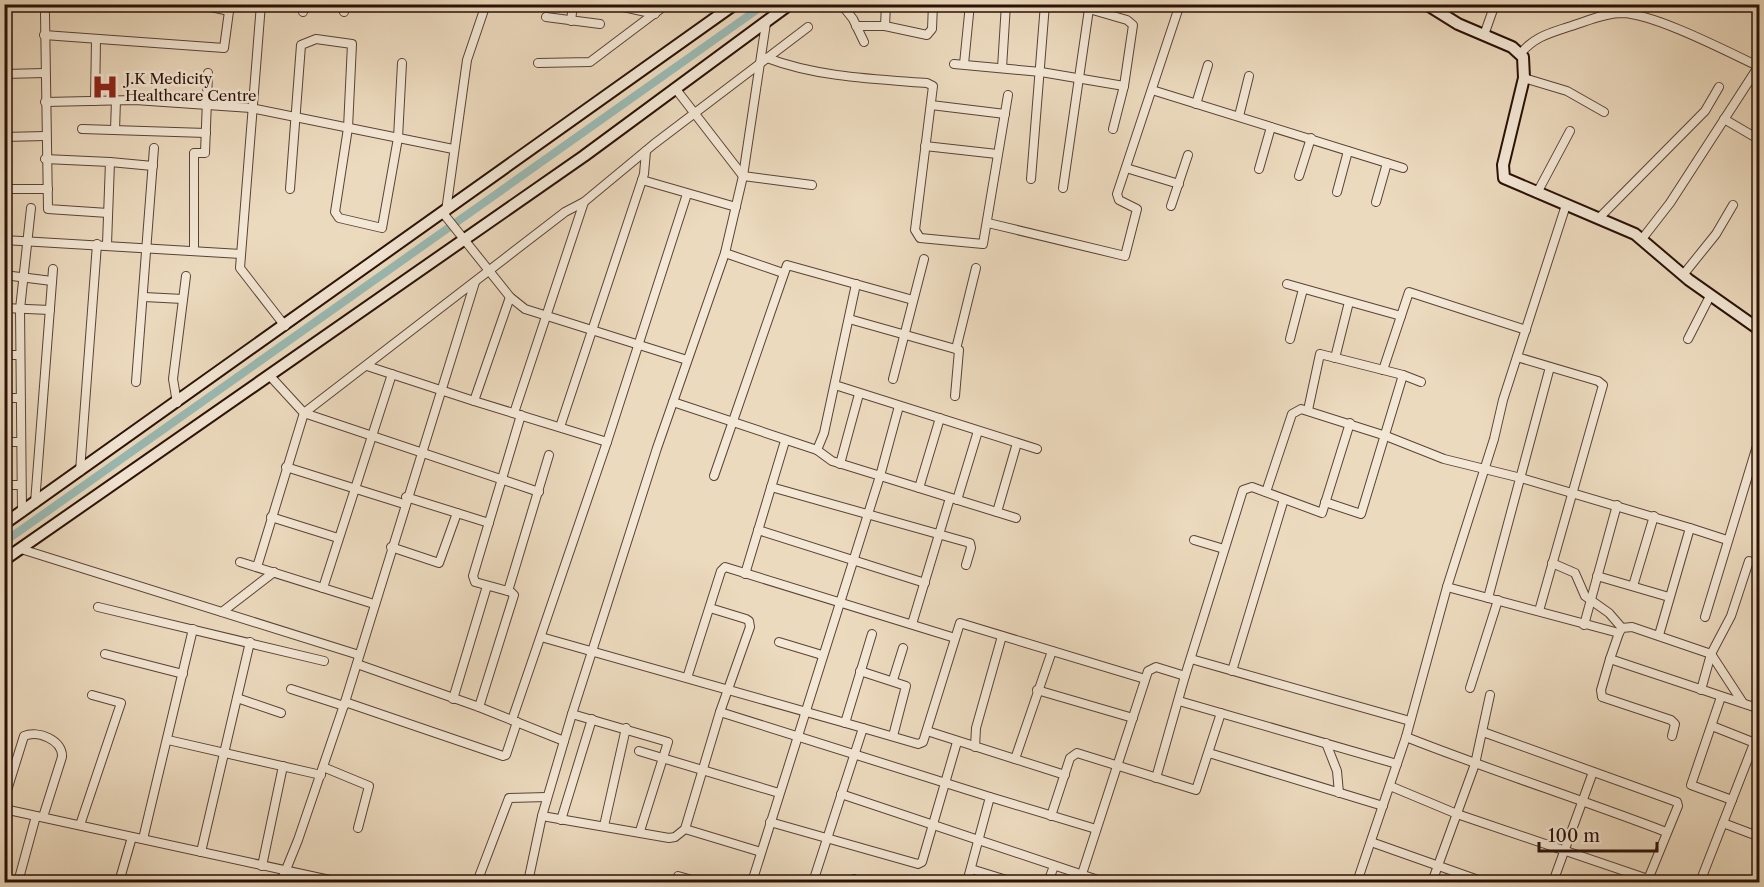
<svg xmlns="http://www.w3.org/2000/svg" width="1764" height="887" viewBox="0 0 1764 887" font-family="'Libre Caslon Text',serif">
	<style>
		.lines { fill: none; stroke-linecap: round; stroke-linejoin: round }
		.canal { stroke: #99bab4; stroke-width: 8 }
		.street-casing { stroke: #5a4335; stroke-width: 10 }
		.secondary-casing { stroke: #291107; stroke-width: 14 }
		.street { stroke: #f3e7d5; stroke-width: 8 }
		.secondary { stroke: #f3e7d5; stroke-width: 10 }
		.labels { text-anchor: middle; dominant-baseline: central; stroke-width: 5; stroke-linejoin: round; paint-order: stroke }
		.poi-label { font-size: 15px; fill: #291107; stroke: #f3e7d5; text-anchor: start }
	</style>
	<rect width="100%" height="100%" fill="#ecdabe"/>
	<filter id="stains"><feTurbulence type="fractalNoise" baseFrequency=".00333" numOctaves="4"/><feColorMatrix values="0 0 0 0 .2 0 0 0 0 .09 0 0 0 0 .02 0 0 0 .5 -.17"/></filter>
	<radialGradient id="worn" r=".72"><stop offset=".6" stop-color="#630" stop-opacity="0"/><stop offset="1" stop-color="#630" stop-opacity=".3"/></radialGradient>
	<g class="lines">
		<polyline class="canal" points="4,542 765,4"/>
		<defs>
			<g id="street">
				<polyline points="198,4 229,11"/>
				<polyline points="261,4 240,268 285,326"/>
				<polyline points="610,4 655,14"/>
				<polyline points="841,4 853,19 864,42"/>
				<polyline points="1072,4 1127,20 1133,25 1124,86 1113,129"/>
				<polyline points="303,12 304,4"/>
				<polyline points="344,12 345,4"/>
				<polyline points="1622,13 1625,4"/>
				<polyline points="45,14 48,209 108,213"/>
				<polyline points="546,17 600,24"/>
				<polyline points="571,21 573,4"/>
				<polyline points="856,26 885,26 927,35 932,29 933,4"/>
				<polyline points="885,26 886,4"/>
				<polyline points="44,35 224,48 230,4"/>
				<polyline points="1484,35 1495,4"/>
				<path d="M1521 53C1534 37 1550 33 1568 27 1585 22 1604 13 1622 13 1655 14 1726 51 1758 66"/>
				<path d="M767 58C817 77 874 79 927 83L933 86 915 230 920 238 983 244 1008 95"/>
				<polyline points="538,63 590,62 667,4"/>
				<polyline points="954,64 1041,72 1124,86"/>
				<polyline points="964,64 970,4"/>
				<polyline points="1002,68 1006,4"/>
				<polyline points="4,74 45,73"/>
				<polyline points="1524,78 1567,91 1604,112"/>
				<polyline points="675,88 743,176 812,185"/>
				<polyline points="1152,90 1403,168"/>
				<polyline points="95,101 96,40"/>
				<polyline points="45,102 135,100 251,108 453,149"/>
				<polyline points="1196,104 1208,65"/>
				<polyline points="931,105 1005,114"/>
				<polyline points="1239,116 1249,76"/>
				<polyline points="1724,119 1760,140"/>
				<polyline points="82,129 206,133"/>
				<polyline points="115,130 116,100"/>
				<polyline points="4,137 45,136"/>
				<polyline points="925,146 997,154"/>
				<polyline points="45,159 110,162 107,244"/>
				<polyline points="110,162 153,166"/>
				<polyline points="1126,168 1179,184"/>
				<polyline points="1259,169 1271,127"/>
				<polyline points="1299,176 1311,138"/>
				<polyline points="1031,179 1045,4"/>
				<polyline points="642,180 736,207"/>
				<polyline points="1063,188 1089,9"/>
				<polyline points="4,189 48,189"/>
				<polyline points="290,189 301,45 316,39 352,44 348,128 335,212 339,218 382,228 398,138 402,63"/>
				<polyline points="1337,192 1348,151"/>
				<polyline points="1537,193 1570,131"/>
				<polyline points="1376,202 1387,163"/>
				<polyline points="1171,206 1188,155"/>
				<polyline points="446,211 467,60 486,4"/>
				<polyline points="443,213 510,297 525,309 687,360"/>
				<polyline points="1599,218 1705,111 1719,87"/>
				<polyline points="988,223 1125,256 1137,209 1119,200 1117,194 1180,4"/>
				<polyline points="1642,239 1670,203 1760,64"/>
				<polyline points="4,240 241,254"/>
				<polyline points="194,250 194,153 205,153 208,73"/>
				<polyline points="725,253 783,273"/>
				<polyline points="4,275 52,281"/>
				<polyline points="1683,275 1716,234 1733,205"/>
				<polyline points="1287,284 1401,316 1383,370"/>
				<polyline points="144,297 183,299"/>
				<polyline points="510,297 474,401 607,442"/>
				<polyline points="4,308 50,310"/>
				<polyline points="1401,316 1409,292 1526,330"/>
				<polyline points="849,319 959,350 955,396"/>
				<polyline points="1290,339 1303,289"/>
				<polyline points="1688,339 1710,296"/>
				<polyline points="956,349 976,268"/>
				<polyline points="4,355 19,355"/>
				<polyline points="1517,357 1598,381 1603,385 1539,611"/>
				<polyline points="1335,358 1349,302"/>
				<polyline points="367,366 474,401"/>
				<polyline points="270,376 304,413 565,212 584,202 654,144 808,27"/>
				<polyline points="893,379 924,259"/>
				<polyline points="136,382 154,148"/>
				<polyline points="835,385 1037,449"/>
				<polyline points="4,398 20,398"/>
				<polyline points="673,402 817,450 824,433 856,284"/>
				<polyline points="177,403 173,379 186,276"/>
				<polyline points="1308,410 1320,354 1403,375 1421,382"/>
				<polyline points="514,413 584,202"/>
				<polyline points="560,427 644,174 646,151"/>
				<polyline points="4,442 21,442"/>
				<polyline points="817,450 832,461 1016,518"/>
				<polyline points="840,464 859,394"/>
				<polyline points="286,467 404,504"/>
				<polyline points="80,471 97,244"/>
				<polyline points="714,476 787,265 913,300"/>
				<polyline points="4,485 21,485"/>
				<polyline points="771,487 970,543 971,548 966,565"/>
				<polyline points="919,488 940,418"/>
				<polyline points="1266,492 1292,414 1301,409 1386,436 1444,459 1521,478 1690,528 1659,635"/>
				<polyline points="406,497 489,523"/>
				<polyline points="957,500 978,431"/>
				<polyline points="1325,502 1361,514 1403,375"/>
				<polyline points="35,503 53,269"/>
				<polyline points="22,512 20,309 31,208"/>
				<polyline points="997,512 1017,443"/>
				<polyline points="271,517 338,538"/>
				<polyline points="1690,528 1727,540"/>
				<polyline points="758,530 925,583"/>
				<polyline points="1194,540 1224,549"/>
				<polyline points="391,547 439,563 457,513"/>
				<polyline points="21,549 359,655"/>
				<polyline points="240,562 374,604"/>
				<polyline points="1552,563 1575,573 1585,596 1609,613 1622,628"/>
				<polyline points="257,567 304,413 539,492"/>
				<polyline points="745,574 785,441"/>
				<polyline points="1597,576 1669,597"/>
				<polyline points="1633,586 1654,516"/>
				<polyline points="1447,587 1619,633 1610,659 1760,709"/>
				<polyline points="323,588 392,374"/>
				<polyline points="508,591 549,455"/>
				<polyline points="1488,598 1550,367"/>
				<polyline points="98,607 324,661"/>
				<polyline points="710,608 746,619 749,621 750,627 720,712 685,829 761,852"/>
				<polyline points="222,612 274,572"/>
				<polyline points="1705,617 1760,436"/>
				<polyline points="912,624 950,498"/>
				<polyline points="1584,625 1617,505"/>
				<polyline points="1619,633 1622,628 1632,627 1711,654 1743,703"/>
				<polyline points="541,637 863,728"/>
				<polyline points="779,642 822,655"/>
				<polyline points="105,654 183,674"/>
				<polyline points="1191,659 1410,721"/>
				<polyline points="1610,659 1601,690 1602,697 1671,720 1675,724 1672,736"/>
				<polyline points="357,664 479,707 564,741"/>
				<polyline points="860,671 906,686 893,736"/>
				<polyline points="1232,671 1284,499"/>
				<polyline points="687,678 721,571 725,567 955,638"/>
				<polyline points="893,680 903,648"/>
				<polyline points="1470,688 1498,600"/>
				<polyline points="291,689 344,706"/>
				<polyline points="1037,690 1133,718"/>
				<polyline points="1701,690 1711,654 1731,616 1749,561"/>
				<polyline points="1721,697 1691,785 1732,800"/>
				<polyline points="237,698 281,713"/>
				<polyline points="453,699 487,586"/>
				<polyline points="1179,701 1397,764"/>
				<polyline points="345,702 503,756 506,755 517,722"/>
				<polyline points="479,707 514,595 511,592 475,582 473,576 521,415"/>
				<polyline points="720,712 990,797"/>
				<polyline points="572,714 668,742 640,831"/>
				<polyline points="512,720 607,442 687,194"/>
				<polyline points="845,723 872,634"/>
				<polyline points="1712,726 1760,745"/>
				<polyline points="927,731 1065,775"/>
				<polyline points="1483,732 1677,802 1678,806 1647,882"/>
				<path d="M1406 737C1492 771 1580 799 1666 832"/>
				<polyline points="168,740 321,775"/>
				<polyline points="1326,743 1337,771 1339,793"/>
				<polyline points="975,747 976,728 1002,636"/>
				<polyline points="639,751 779,793"/>
				<polyline points="1209,753 1383,806"/>
				<polyline points="1015,759 1052,651"/>
				<polyline points="323,767 369,786 358,828"/>
				<polyline points="1156,778 1185,676 1243,490 1252,487 1322,513 1350,423"/>
				<polyline points="1390,786 1457,814 1648,879"/>
				<polyline points="841,794 1101,881"/>
				<path d="M4 800 24 736C38 730 63 740 62 757L43 817"/>
				<polyline points="4,809 339,882"/>
				<polyline points="542,816 669,838 675,837 685,829"/>
				<polyline points="1051,816 1070,758 1077,753 1196,790 1221,713"/>
				<polyline points="561,820 592,719"/>
				<polyline points="770,822 918,864 922,862 957,742"/>
				<polyline points="1723,823 1760,837"/>
				<polyline points="80,825 121,703 92,695"/>
				<polyline points="604,826 626,728"/>
				<polyline points="143,839 193,629"/>
				<polyline points="1371,842 1484,882"/>
				<polyline points="201,852 250,642"/>
				<polyline points="262,866 283,766"/>
				<polyline points="971,869 1013,882"/>
				<polyline points="1082,874 1148,671 1156,667 1185,676"/>
				<polyline points="678,876 699,882"/>
				<polyline points="18,882 36,816"/>
				<polyline points="119,882 132,837"/>
				<polyline points="281,882 298,840 345,702 475,282"/>
				<polyline points="477,882 509,798 547,797"/>
				<polyline points="528,882 542,816 572,714 657,448 725,253 743,176 766,23"/>
				<polyline points="752,882 880,476 899,406"/>
				<polyline points="813,882 863,728 918,744 923,742 960,623 1145,679"/>
				<polyline points="853,882 854,879"/>
				<polyline points="967,882 990,797 1096,829"/>
				<polyline points="1048,882 1054,866"/>
				<polyline points="1357,882 1406,737 1447,587 1494,439 1503,400 1566,205"/>
				<polyline points="1432,882 1475,764 1490,695"/>
				<polyline points="1553,882 1593,772"/>
				<polyline points="1700,882 1760,728"/>
				<polyline points="1758,882 1760,879"/>
			</g>
			<g id="secondary">
				<polyline points="1426,4 1458,24 1512,47 1523,57 1524,78 1503,165 1504,178 1635,234 1689,280 1760,330"/>
				<polyline points="4,524 735,4"/>
				<polyline points="4,560 584,156 790,4"/>
			</g>
		</defs>
		<use href="#street" class="street-casing"/>
		<use href="#secondary" class="secondary-casing"/>
		<use href="#street" class="street"/>
		<use href="#secondary" class="secondary"/>
	</g>
	<defs>
		<symbol id="hospital-bare" viewBox="-9 -9 18 18"><path d="M-5-5h3v3.5h4V-5h3V5h-3V1.5h-4V5h-3Z" fill="#8f2418" stroke="#f3e7d5" stroke-width="2.5" paint-order="stroke"/></symbol>
	</defs>
	<g fill-rule="evenodd">
		<use href="#hospital-bare" x="86" y="68" width="38" height="38"/>
	</g>
	<g class="labels">
		<g class="poi-label">
			<text x="125" y="78">J.K Medicity<tspan x="125" dy="17">Healthcare Centre</tspan></text>
		</g>
	</g>
	<rect width="1764" height="887" fill="none" stroke="#ecdabe" stroke-width="24"/>
	<rect x="6" y="6" width="1752" height="875" fill="none" stroke="#291107" stroke-width="3"/>
	<rect x="12" y="12" width="1740" height="863" fill="none" stroke="#291107" stroke-width="1.5"/>
	<path d="M1539 842v9h118v-9" fill="none" stroke="#291107" stroke-width="3"/>
	<text x="1548" y="842" font-size="18" fill="#291107" stroke="#f3e7d5" stroke-width="4.5" paint-order="stroke">100 m</text>
	<rect width="100%" height="100%" filter="url(#stains)"/>
	<rect width="100%" height="100%" fill="url(#worn)"/>
</svg>
